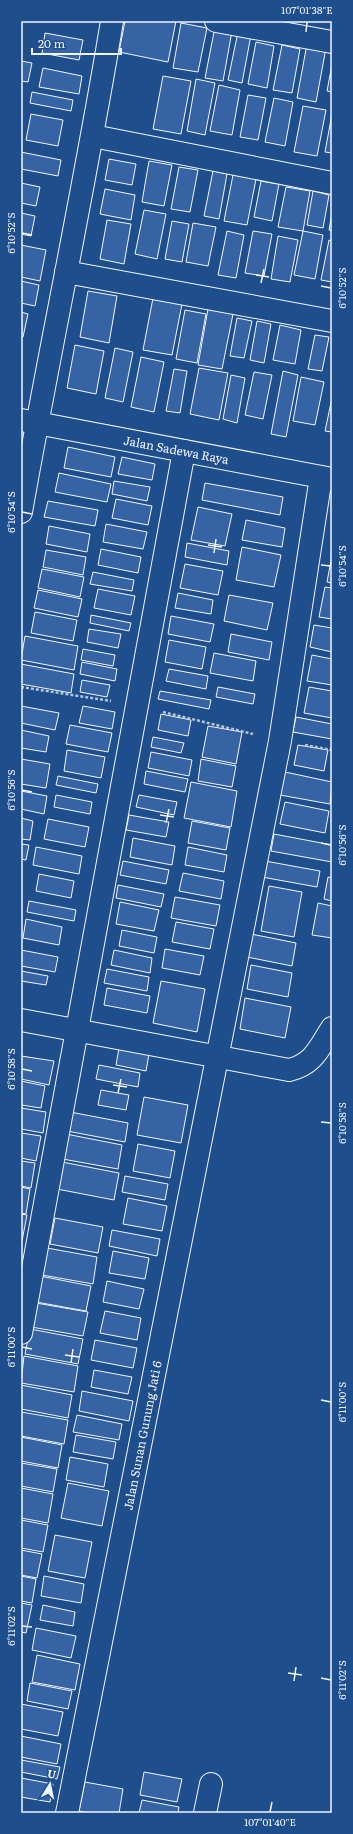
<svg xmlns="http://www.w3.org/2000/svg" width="353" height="1834" viewBox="0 0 353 1834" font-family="Literata,serif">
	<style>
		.building { fill: #3563a3; stroke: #f2f6ff }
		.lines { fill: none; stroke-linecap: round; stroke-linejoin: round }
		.minor-casing { stroke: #f2f6ff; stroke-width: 24 }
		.path { stroke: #b3c4dc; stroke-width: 2.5; stroke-dasharray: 3 2; stroke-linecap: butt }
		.minor { stroke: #1f4e8c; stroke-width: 22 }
		.ticks { fill: none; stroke: #f2f6ff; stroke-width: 1.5 }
		.labels { text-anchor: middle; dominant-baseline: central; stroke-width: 3; stroke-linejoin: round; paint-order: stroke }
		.street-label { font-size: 12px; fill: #f2f6ff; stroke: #1f4e8c }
		.neatline { fill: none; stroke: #f2f6ff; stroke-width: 1.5 }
		.ticks-label { font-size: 10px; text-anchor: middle; fill: #f2f6ff }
	</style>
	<rect width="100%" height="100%" fill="#1f4e8c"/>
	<g class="building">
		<polygon points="125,21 176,21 168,62 119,52"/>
		<polygon points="181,23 207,28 198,72 173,68"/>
		<polygon points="215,27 232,31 223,81 205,78"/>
		<polygon points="238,32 251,35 242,83 228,80"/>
		<polygon points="45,33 83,40 79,60 42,53"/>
		<polygon points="256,42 274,46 267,88 248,84"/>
		<polygon points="307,44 326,48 316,102 297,98"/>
		<polygon points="282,45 300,49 292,93 273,90"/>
		<polygon points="21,61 32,63 28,82 21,81"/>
		<polygon points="332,65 332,92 327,91"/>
		<polygon points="43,68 82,76 79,94 39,87"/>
		<polygon points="163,76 191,81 181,134 153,129"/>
		<polygon points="196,79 215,83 205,135 187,131"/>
		<polygon points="219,85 240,90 232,135 210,131"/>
		<polygon points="32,92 73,100 71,111 30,103"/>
		<polygon points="248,95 266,98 258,140 240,137"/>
		<polygon points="274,98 293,102 285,146 265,142"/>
		<polygon points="303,106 326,110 317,156 294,152"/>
		<polygon points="31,114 63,120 58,146 26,140"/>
		<polygon points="332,114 332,153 325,152"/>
		<polygon points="21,152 61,160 58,176 21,169"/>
		<polygon points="109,159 136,164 132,185 105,180"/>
		<polygon points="149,161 172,165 164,206 142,202"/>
		<polygon points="179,167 198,170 190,212 171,209"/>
		<polygon points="213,171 227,174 219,219 204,216"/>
		<polygon points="233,175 256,179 247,225 224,221"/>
		<polygon points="261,181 279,184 272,221 254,217"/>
		<polygon points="21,183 40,187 36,206 21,203"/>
		<polygon points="286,187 310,191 303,231 278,227"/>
		<polygon points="105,189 135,195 131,220 100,214"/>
		<polygon points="313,191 329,195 323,228 307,225"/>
		<polygon points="144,210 166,214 157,259 135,254"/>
		<polygon points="21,213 35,216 31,236 21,234"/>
		<polygon points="332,213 332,231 329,230"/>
		<polygon points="107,220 131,224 124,264 100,259"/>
		<polygon points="172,221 189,224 182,262 165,259"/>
		<polygon points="193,223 216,227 208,266 186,262"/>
		<polygon points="227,231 244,235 236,278 218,275"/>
		<polygon points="253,231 272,234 264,276 245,273"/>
		<polygon points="303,231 323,235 315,279 294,275"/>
		<polygon points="278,236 298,240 290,282 271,279"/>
		<polygon points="329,240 332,241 332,282 321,280"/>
		<polygon points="21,245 46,250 40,281 21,277"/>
		<polygon points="21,281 39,285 35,306 21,303"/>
		<polygon points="88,291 117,296 109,343 80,337"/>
		<polygon points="153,298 182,304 172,355 143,350"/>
		<polygon points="208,309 233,314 222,369 198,365"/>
		<polygon points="185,310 206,314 197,363 176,359"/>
		<polygon points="21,312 28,314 23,337 21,337"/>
		<polygon points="237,318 252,321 244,358 230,356"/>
		<polygon points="257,321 271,324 264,363 250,360"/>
		<polygon points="280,325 301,330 295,364 273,360"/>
		<polygon points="315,335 329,337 322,371 308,369"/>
		<polygon points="75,345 104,351 96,394 67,388"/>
		<polygon points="115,348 133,352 123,402 105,398"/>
		<polygon points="141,357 164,362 154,412 131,407"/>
		<polygon points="199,368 228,373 219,420 190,414"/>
		<polygon points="174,369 187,371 180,413 166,411"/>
		<polygon points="283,371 298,375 286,437 271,434"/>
		<polygon points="254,372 272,375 263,419 245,415"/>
		<polygon points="231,375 245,378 237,423 223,419"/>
		<polygon points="301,377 324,382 315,425 293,421"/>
		<polygon points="332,398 332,432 325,431"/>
		<polygon points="68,447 115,457 111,477 64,468"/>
		<polygon points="122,457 155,464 152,480 118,474"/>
		<polygon points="59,473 111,484 107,502 55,492"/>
		<polygon points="114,481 150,487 147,501 112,494"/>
		<polygon points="205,483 283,497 280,515 202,500"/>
		<polygon points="116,499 152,506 148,525 112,518"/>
		<polygon points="48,501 98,510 95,526 44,517"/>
		<polygon points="198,507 232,514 225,546 191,540"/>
		<polygon points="246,520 285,528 282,547 242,540"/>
		<polygon points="106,524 147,532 143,549 103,542"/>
		<polygon points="49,526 90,534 87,552 46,544"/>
		<polygon points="187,543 229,551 227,565 185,557"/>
		<polygon points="242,547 281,555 274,587 236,580"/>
		<polygon points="101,549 141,557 138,573 98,565"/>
		<polygon points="46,550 86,557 83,575 43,567"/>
		<polygon points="332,555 332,583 327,582"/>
		<polygon points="185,564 223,571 218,595 180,588"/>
		<polygon points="42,569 84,577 80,597 38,588"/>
		<polygon points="93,572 134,580 132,591 90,584"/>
		<polygon points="325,587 332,588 332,619 319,617"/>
		<polygon points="98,589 135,596 131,615 94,608"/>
		<polygon points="38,590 82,599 78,617 34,608"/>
		<polygon points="178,593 213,600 211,614 175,608"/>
		<polygon points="229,595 273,603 267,630 224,621"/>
		<polygon points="35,612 77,620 73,641 31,633"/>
		<polygon points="91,615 131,623 129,631 90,623"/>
		<polygon points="171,616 214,624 210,642 168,634"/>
		<polygon points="314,625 332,628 332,652 310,647"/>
		<polygon points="89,629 121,634 118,648 87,642"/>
		<polygon points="231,634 272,642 269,660 228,652"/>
		<polygon points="25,636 78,646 74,670 21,660"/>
		<polygon points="169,640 206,647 202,669 165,662"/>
		<polygon points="83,649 115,655 113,666 81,660"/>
		<polygon points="214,653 256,661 253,681 210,673"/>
		<polygon points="312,655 332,659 332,685 307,681"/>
		<polygon points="82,662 117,669 115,681 80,674"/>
		<polygon points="21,664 74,674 71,693 21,684"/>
		<polygon points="169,669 208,676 206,689 166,681"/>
		<polygon points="82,680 110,685 107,697 80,692"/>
		<polygon points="218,687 255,694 253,704 216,697"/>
		<polygon points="309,687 332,691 332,718 304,713"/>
		<polygon points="160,691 211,700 209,709 158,699"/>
		<polygon points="21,706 59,713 55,730 21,723"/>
		<polygon points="83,706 115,712 112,729 79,723"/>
		<polygon points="161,714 191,720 188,736 158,730"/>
		<polygon points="296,717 332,724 332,739 293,732"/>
		<polygon points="70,725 112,733 108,752 66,744"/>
		<polygon points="208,726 242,732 236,764 202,757"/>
		<polygon points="21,730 49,736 46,752 21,748"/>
		<polygon points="153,737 184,743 181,753 151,747"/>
		<polygon points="298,745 328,750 324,771 294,765"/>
		<polygon points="67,750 105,757 101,778 64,771"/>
		<polygon points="151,752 192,760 189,776 148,768"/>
		<polygon points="21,759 50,764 46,788 21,784"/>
		<polygon points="201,759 236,766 232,787 198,781"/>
		<polygon points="146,771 188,779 185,792 144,784"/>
		<polygon points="285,772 332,782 330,804 280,795"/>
		<polygon points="58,776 98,784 96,793 56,785"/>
		<polygon points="191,782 237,791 231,827 184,818"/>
		<polygon points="21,791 47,796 44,814 21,809"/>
		<polygon points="56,795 92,802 90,814 54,807"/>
		<polygon points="139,795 177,802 174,815 136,807"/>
		<polygon points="285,802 329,811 325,833 280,824"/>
		<polygon points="129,815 169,822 166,837 126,830"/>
		<polygon points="21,818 33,821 30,840 21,839"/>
		<polygon points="48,819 89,827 85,847 44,839"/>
		<polygon points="192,821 230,828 226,850 188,843"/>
		<polygon points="274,834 332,845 332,862 271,851"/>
		<polygon points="133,838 175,846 172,865 130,857"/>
		<polygon points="21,844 29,845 26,860 21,859"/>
		<polygon points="36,847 82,856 79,874 33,865"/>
		<polygon points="188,847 227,855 224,872 185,865"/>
		<polygon points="123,861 169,870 166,884 120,875"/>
		<polygon points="265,861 320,871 317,887 262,877"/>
		<polygon points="183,873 224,881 221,899 179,891"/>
		<polygon points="39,874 74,881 71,898 36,891"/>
		<polygon points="328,877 332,878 332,901 324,899"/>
		<polygon points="118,885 164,894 161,907 116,898"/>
		<polygon points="269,886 302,892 294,937 261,931"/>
		<polygon points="175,897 220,905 216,926 171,918"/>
		<polygon points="29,901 76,910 74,921 27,912"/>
		<polygon points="120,902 159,910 154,931 116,924"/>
		<polygon points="318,903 332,906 332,938 312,935"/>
		<polygon points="26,919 62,927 59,945 23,938"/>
		<polygon points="176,922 214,929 210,949 172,942"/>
		<polygon points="122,930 157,937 154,953 119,946"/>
		<polygon points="251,934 296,943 292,966 247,957"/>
		<polygon points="165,949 204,956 200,975 162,968"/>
		<polygon points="21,950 58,957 55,972 21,966"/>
		<polygon points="114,950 152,958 150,973 111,965"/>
		<polygon points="251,965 292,973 288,997 247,989"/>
		<polygon points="107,969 149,977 147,991 104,983"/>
		<polygon points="21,971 48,976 46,985 21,981"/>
		<polygon points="161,981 205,989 197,1032 153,1023"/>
		<polygon points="107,988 150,996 147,1013 104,1005"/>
		<polygon points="245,998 291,1007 285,1038 240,1029"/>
		<polygon points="119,1048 149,1054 146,1071 116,1065"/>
		<polygon points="21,1056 54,1061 49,1085 21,1079"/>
		<polygon points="99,1065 140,1073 138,1087 96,1079"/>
		<polygon points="21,1081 45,1086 41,1108 21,1105"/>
		<polygon points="101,1090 129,1095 126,1110 98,1105"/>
		<polygon points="144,1097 188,1105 181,1143 137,1135"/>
		<polygon points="21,1108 46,1112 43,1133 21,1129"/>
		<polygon points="70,1112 128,1123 125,1142 67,1131"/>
		<polygon points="21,1133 41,1136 36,1161 21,1158"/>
		<polygon points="61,1133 122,1145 118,1169 57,1158"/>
		<polygon points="138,1144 175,1151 170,1178 133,1171"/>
		<polygon points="21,1161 35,1163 31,1188 21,1186"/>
		<polygon points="62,1162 119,1173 114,1200 57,1189"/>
		<polygon points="125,1176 168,1184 165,1200 122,1192"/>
		<polygon points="21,1187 30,1189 26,1214 21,1213"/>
		<polygon points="128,1198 167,1206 162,1231 123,1224"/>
		<polygon points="21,1214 27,1215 22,1241 21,1241"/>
		<polygon points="55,1218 103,1227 98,1253 50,1244"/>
		<polygon points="112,1230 160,1239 157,1256 109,1246"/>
		<polygon points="47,1248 97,1257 93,1284 42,1275"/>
		<polygon points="113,1251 149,1258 145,1279 109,1273"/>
		<polygon points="40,1276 91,1286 86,1311 36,1302"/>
		<polygon points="107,1281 144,1289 139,1309 103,1302"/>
		<polygon points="36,1303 88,1312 83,1336 31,1327"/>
		<polygon points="105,1311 141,1318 137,1340 100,1333"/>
		<polygon points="30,1329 83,1339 78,1364 25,1354"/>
		<polygon points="95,1340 137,1348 133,1368 91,1360"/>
		<polygon points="24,1356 78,1366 74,1392 21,1383"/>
		<polygon points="94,1370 132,1377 128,1394 91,1387"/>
		<polygon points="21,1385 72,1395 68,1418 21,1409"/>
		<polygon points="82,1391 133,1401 129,1421 79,1411"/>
		<polygon points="21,1412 68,1420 64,1444 21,1436"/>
		<polygon points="77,1415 122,1424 119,1440 73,1432"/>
		<polygon points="76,1435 116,1442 113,1459 73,1452"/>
		<polygon points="21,1437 62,1445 58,1468 21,1461"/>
		<polygon points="70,1457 108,1464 104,1487 66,1480"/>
		<polygon points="21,1463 57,1469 53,1492 21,1486"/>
		<polygon points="68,1483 109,1491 102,1526 61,1518"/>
		<polygon points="21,1488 53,1494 48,1523 21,1518"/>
		<polygon points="21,1520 48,1525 43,1552 21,1548"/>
		<polygon points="55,1535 92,1542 85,1578 48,1571"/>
		<polygon points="21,1550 42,1554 37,1578 21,1575"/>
		<polygon points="21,1576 36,1579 32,1603 21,1601"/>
		<polygon points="44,1576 84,1584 81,1603 41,1596"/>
		<polygon points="21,1603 32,1605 26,1633 21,1632"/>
		<polygon points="43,1605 75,1612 73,1626 40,1620"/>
		<polygon points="36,1628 76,1636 71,1658 32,1650"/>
		<polygon points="37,1655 80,1664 75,1690 32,1682"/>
		<polygon points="30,1683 72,1691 68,1709 27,1701"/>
		<polygon points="21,1704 63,1712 58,1736 21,1729"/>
		<polygon points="21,1736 61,1744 57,1764 21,1757"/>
		<polygon points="21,1760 60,1767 57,1779 21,1772"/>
		<polygon points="144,1772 182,1779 177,1802 140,1795"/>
		<polygon points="21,1778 53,1784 50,1802 21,1797"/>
		<polygon points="85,1782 123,1789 119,1813 91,1813 79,1811"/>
		<polygon points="142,1800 179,1807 178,1813 139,1813"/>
	</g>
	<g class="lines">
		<defs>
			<g id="minor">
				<polyline points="216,21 332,42"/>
				<polyline points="93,136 332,183"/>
				<polyline points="66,272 332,321"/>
				<path id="s1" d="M21 420 332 479"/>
				<path d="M21 512C50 348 85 185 112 21"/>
				<path d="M21 1020 289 1070C314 1064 319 1048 332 1028"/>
				<polyline points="21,1333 184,451"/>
				<path id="s2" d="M67 1813 280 741 321 477"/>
				<polyline points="205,1813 211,1784"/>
			</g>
		</defs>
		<use href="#minor" class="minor-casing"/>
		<g class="path">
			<polyline points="21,687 111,701"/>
			<polyline points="163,712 253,734"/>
			<polyline points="305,745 332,750"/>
		</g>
		<use href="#minor" class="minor"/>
	</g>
	<path class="ticks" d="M306 32 307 22M22 233 32 235M256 275 269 277M261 283 264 269M321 286 331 288M22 512 32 514M208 545 222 547M214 553 216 539M321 565 331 566M22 790 32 792M160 815 174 817M166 823 169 809M321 843 331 845M22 1069 32 1071M113 1085 127 1087M118 1093 121 1079M321 1122 331 1123M22 1347 32 1349M65 1355 79 1357M71 1363 73 1349M321 1400 331 1402M22 1626 32 1627M288 1673 302 1675M321 1678 331 1680M294 1681 296 1667M270 1812 272 1802"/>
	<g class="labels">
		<g class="street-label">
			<text stroke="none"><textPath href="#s1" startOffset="158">Jalan Sadewa Raya</textPath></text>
			<text stroke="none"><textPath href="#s2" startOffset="385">Jalan Sunan Gunung Jati 6</textPath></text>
		</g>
	</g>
	<rect width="353" height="1834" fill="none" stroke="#1f4e8c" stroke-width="44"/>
	<g transform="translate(50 1784) rotate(10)" stroke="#1f4e8c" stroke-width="3" paint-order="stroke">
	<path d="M0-3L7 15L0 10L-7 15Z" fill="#f2f6ff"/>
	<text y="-6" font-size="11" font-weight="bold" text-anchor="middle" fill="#f2f6ff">U</text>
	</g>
	<path d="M32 48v6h89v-6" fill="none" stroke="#f2f6ff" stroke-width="2"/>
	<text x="38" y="48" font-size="12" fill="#f2f6ff" stroke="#1f4e8c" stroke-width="3" paint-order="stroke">20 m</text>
	<rect x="22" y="22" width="309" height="1790" class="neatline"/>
	<g class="ticks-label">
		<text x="307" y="14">107°01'38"E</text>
		<text transform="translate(11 233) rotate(-90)" y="4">6°10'52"S</text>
		<text transform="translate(342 288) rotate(-90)" y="4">6°10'52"S</text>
		<text transform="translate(11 512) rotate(-90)" y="4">6°10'54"S</text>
		<text transform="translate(342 566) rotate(-90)" y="4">6°10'54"S</text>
		<text transform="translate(11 790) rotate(-90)" y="4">6°10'56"S</text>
		<text transform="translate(342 845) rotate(-90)" y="4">6°10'56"S</text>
		<text transform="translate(11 1069) rotate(-90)" y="4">6°10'58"S</text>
		<text transform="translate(342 1123) rotate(-90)" y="4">6°10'58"S</text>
		<text transform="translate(11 1347) rotate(-90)" y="4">6°11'00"S</text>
		<text transform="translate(342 1402) rotate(-90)" y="4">6°11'00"S</text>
		<text transform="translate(11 1626) rotate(-90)" y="4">6°11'02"S</text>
		<text transform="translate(342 1680) rotate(-90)" y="4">6°11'02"S</text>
		<text x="270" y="1826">107°01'40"E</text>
	</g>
</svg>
